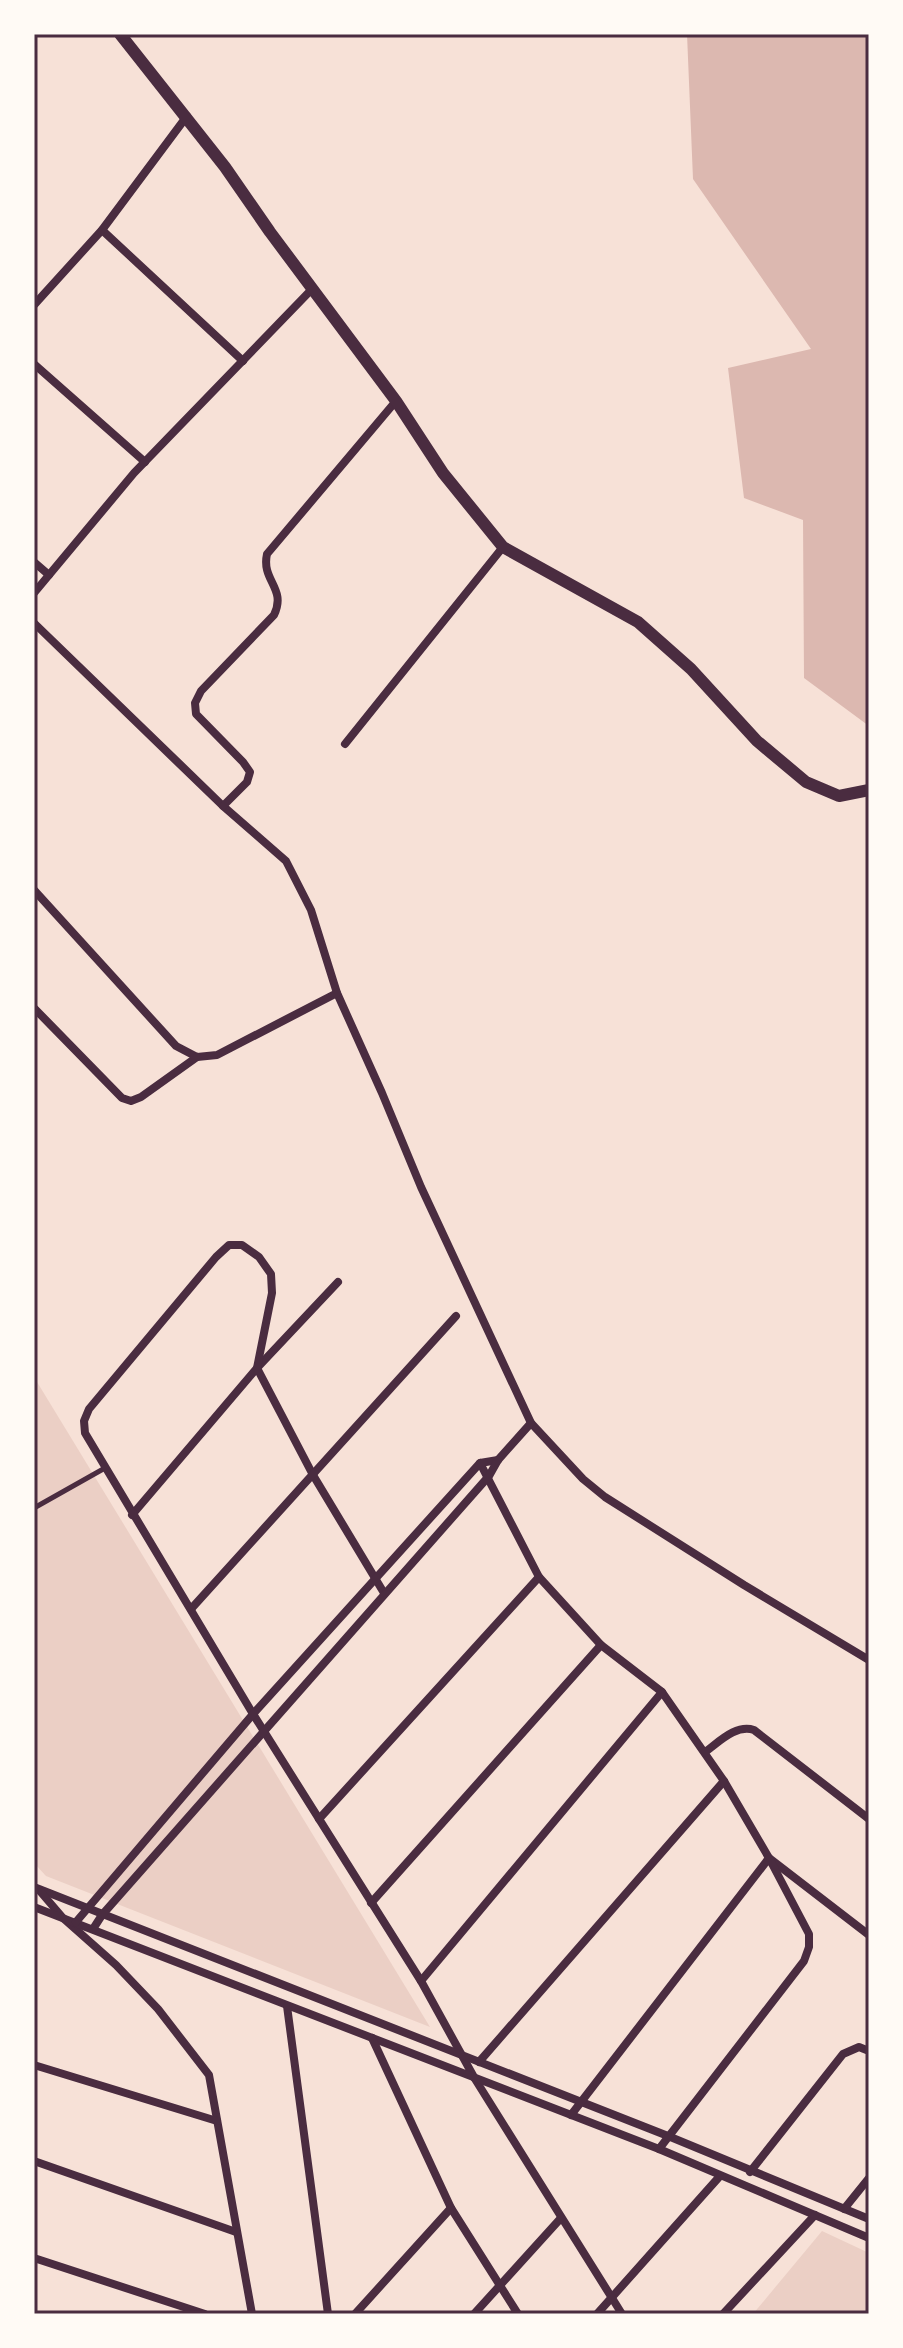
<svg xmlns="http://www.w3.org/2000/svg" width="903" height="2348" viewBox="0 0 903 2348" font-family="Signika,sans-serif">
	<style>
		.green { fill: #ebcfc5 }
		.water { fill: #dcb8b0 }
		.lines { fill: none; stroke-linecap: round; stroke-linejoin: round }
		.service { stroke: #4a2c40; stroke-width: 5 }
		.minor { stroke: #4a2c40; stroke-width: 8 }
		.tertiary { stroke: #4a2c40; stroke-width: 12 }
		.neatline { fill: none; stroke: #4a2c40; stroke-width: 3 }
	</style>
	<rect width="100%" height="100%" fill="#f7e1d7"/>
	<g class="green">
		<polygon points="34,1377 430,2027 46,1876 34,1863"/>
		<polygon points="822,2231 869,2253 869,2314 753,2314"/>
	</g>
	<polygon class="water" points="687,34 869,34 869,726 804,678 803,520 744,498 728,368 811,349 693,179"/>
	<g class="lines">
		<polyline class="service" points="34,1508 105,1468"/>
		<g class="minor">
			<polyline points="102,230 243,361"/>
			<polyline points="34,305 102,230 187,116"/>
			<polyline points="34,364 145,462"/>
			<polyline points="34,562 49,575"/>
			<polyline points="34,593 134,473 313,288"/>
			<polyline points="34,623 223,806 286,861 311,910 337,993 382,1093 421,1187 531,1423 583,1479 605,1497 744,1585 869,1660"/>
			<polyline points="345,744 503,547"/>
			<path d="M223 806 247 782 250 772 243 762 196 714 195 703 201 691 274 615C287 588 261 581 267 554L396 401"/>
			<polyline points="34,890 176,1046 197,1057 217,1055 337,993"/>
			<polyline points="34,1008 122,1098 131,1101 141,1097 197,1057"/>
			<polyline points="480,1463 539,1577 601,1645 662,1692 724,1781 769,1858 869,1935"/>
			<polyline points="132,1515 257,1368 338,1282"/>
			<polyline points="384,1593 313,1475 257,1368 272,1293 271,1274 259,1257 242,1245 229,1245 216,1257 89,1409 84,1421 85,1433 253,1714 421,1981 475,2079 622,2314"/>
			<polyline points="191,1609 456,1316"/>
			<path d="M705 1752C719 1742 736 1724 754 1730L869 1819"/>
			<polyline points="319,1819 539,1577"/>
			<polyline points="34,1887 668,2136 869,2219"/>
			<polyline points="39,1890 63,1918 116,1965 158,2009 209,2075 252,2314"/>
			<polyline points="371,1903 601,1645"/>
			<polyline points="34,1907 659,2149 869,2238"/>
			<polyline points="76,1922 253,1714 480,1463 498,1460"/>
			<polyline points="93,1929 102,1915 489,1476 498,1460 531,1423"/>
			<polyline points="421,1981 662,1692"/>
			<polyline points="287,2006 328,2314"/>
			<polyline points="372,2038 451,2208 518,2314"/>
			<polyline points="479,2062 724,1781"/>
			<polyline points="34,2065 217,2121"/>
			<polyline points="571,2115 769,1858 809,1934 809,1947 804,1961 659,2149"/>
			<polyline points="34,2161 236,2232"/>
			<polyline points="750,2172 843,2054 859,2047 869,2051"/>
			<polyline points="844,2209 869,2178"/>
			<polyline points="34,2258 205,2314"/>
			<polyline points="355,2314 451,2208"/>
			<polyline points="474,2314 561,2218"/>
			<polyline points="597,2314 720,2176"/>
			<polyline points="723,2314 815,2215"/>
		</g>
		<polyline class="tertiary" points="120,34 225,167 270,232 396,401 443,473 503,547 638,622 691,669 757,741 806,782 839,796 869,790"/>
	</g>
	<rect width="903" height="2348" fill="none" stroke="#fffaf5" stroke-width="72"/>
	<rect x="36" y="36" width="831" height="2276" class="neatline"/>
</svg>
